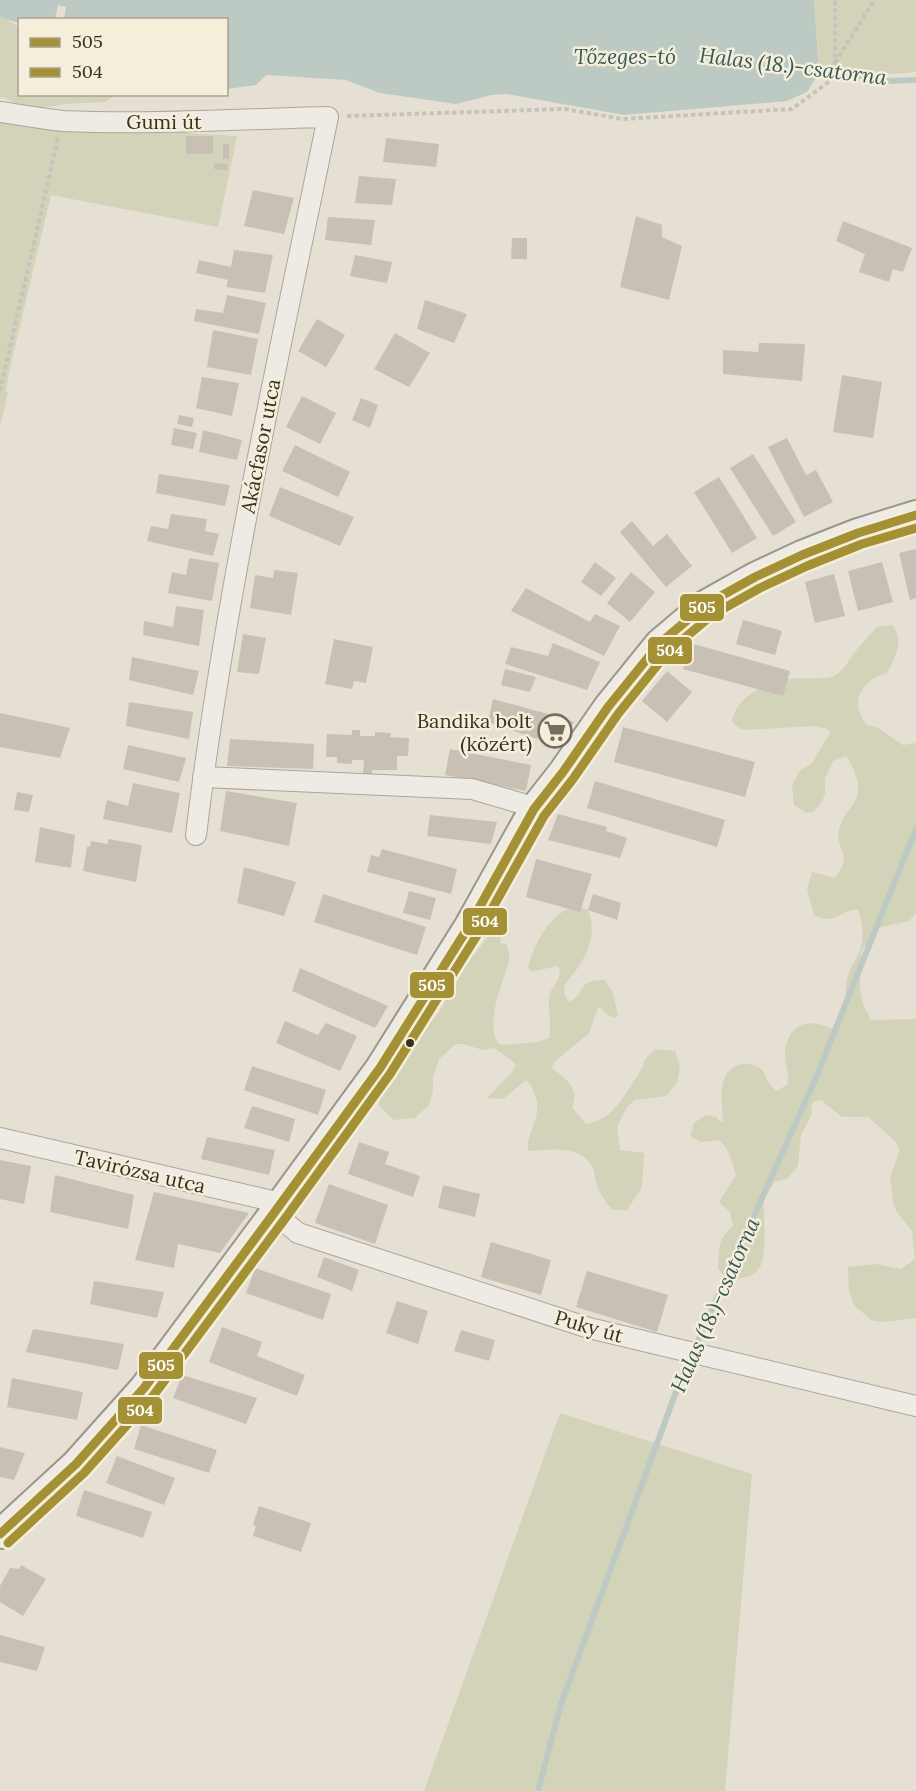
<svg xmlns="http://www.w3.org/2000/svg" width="916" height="1791" viewBox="0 0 916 1791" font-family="Lora,serif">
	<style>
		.green { fill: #d2d3b8 }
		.water { fill: #bdcac3 }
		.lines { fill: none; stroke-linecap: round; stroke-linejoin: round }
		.stream { stroke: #bdcac3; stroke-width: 6 }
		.building { fill: #c8c0b4 }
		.street-casing { stroke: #aba69b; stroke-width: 22 }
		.secondary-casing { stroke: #9b958b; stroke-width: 32 }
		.path { stroke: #c6c3bb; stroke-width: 4; stroke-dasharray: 4.5 3; stroke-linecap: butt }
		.street { stroke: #eeebe4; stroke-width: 20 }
		.secondary { stroke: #eeebe4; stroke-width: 28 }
		.bus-1-casing { stroke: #f4eedb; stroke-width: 14 }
		.bus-2-casing { stroke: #f4eedb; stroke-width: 14 }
		.bus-1 { stroke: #a49135; stroke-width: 9 }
		.bus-2 { stroke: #a49135; stroke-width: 9 }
		.bus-dot { fill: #3a2f23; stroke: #f4eedb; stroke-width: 2 }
		.labels { text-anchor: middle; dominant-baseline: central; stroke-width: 5; stroke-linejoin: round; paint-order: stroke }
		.street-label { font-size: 20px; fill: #3a2f23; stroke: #f4eedb }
		.poi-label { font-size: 20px; fill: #3a2f23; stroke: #f4eedb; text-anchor: end }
		.water-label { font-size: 21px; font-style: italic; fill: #345858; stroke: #f4eedb }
		.line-badge { stroke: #f4eedb; stroke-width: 2 }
		.badge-label { font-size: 16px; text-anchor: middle; font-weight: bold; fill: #fff }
	</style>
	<rect width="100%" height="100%" fill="#e5e0d3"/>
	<g class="green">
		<polygon points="814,0 916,0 916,72 895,74 819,67"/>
		<polygon points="0,13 19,28 20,94 116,95 105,102 65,104 26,111 4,97 0,98"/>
		<polygon points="0,112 66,126 237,136 218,227 51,195 9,372 6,391 8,392 0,427"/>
		<path d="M893 625C904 642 895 659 886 674 870 676 854 694 859 710 860 715 863 720 866 724L878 728 903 745 916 743V913L909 921 877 928 861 952 860 990 863 1004 871 1020 916 1019V1318L882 1322 871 1320 854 1305 849 1291 848 1267 876 1264 901 1269 915 1259 912 1231 896 1211 893 1201 890 1178 900 1149 896 1142 868 1117H842L821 1100 815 1101 811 1105 812 1114 801 1135 798 1166 787 1179 775 1182 763 1197C764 1213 767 1255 760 1267 755 1275 749 1277 741 1278 727 1281 727 1279 718 1269 719 1249 717 1240 733 1226L730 1212 719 1202 736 1175C733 1163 729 1150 720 1140L701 1142 690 1136 694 1123 706 1115 717 1117 719 1121H723C722 1102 716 1069 742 1064 749 1063 758 1065 763 1071 765 1074 765 1077 767 1080 769 1084 773 1087 776 1091L787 1085C791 1074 784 1064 785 1053 787 1025 808 1016 832 1029 847 1019 844 992 848 976 851 964 861 954 862 942 864 930 861 920 858 909 841 911 832 926 814 915L807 889 812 872 835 878C855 853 834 849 839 830 841 821 846 813 852 806 864 790 856 774 848 758L846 756 833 761 825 779V794L822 802 813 812 806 813 794 805 792 785 800 771 812 763 830 733 827 729 815 726 743 730 736 726 732 721C736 697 766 682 788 679 799 677 826 680 834 676 845 670 850 657 858 648 864 641 870 634 877 627Z"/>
		<path d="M576 905 588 910C597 933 589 953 574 973 571 977 564 983 564 989 563 993 567 998 569 1002 589 991 575 980 605 980L613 993 618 1015 614 1018 605 1013 600 1007 598 1008 589 1033 554 1062 552 1068C566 1079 580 1088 572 1107L586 1124C614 1121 628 1089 643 1067L644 1061 655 1049 675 1051 680 1066 677 1083 666 1096 635 1100 627 1107 617 1127 620 1150 644 1153 642 1187 627 1210H613C605 1202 599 1192 596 1182 594 1177 595 1172 593 1168 582 1144 549 1150 528 1151 527 1136 533 1131 536 1117 540 1104 535 1089 526 1080L503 1099 487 1098 512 1072 516 1064 494 1048 483 1050 463 1044H456L439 1059 433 1078V1092L429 1105 415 1118 394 1120 379 1106 380 1092 395 1068 399 1066 416 1036 439 1012 465 966 490 934 505 918 500 943 506 944 509 952V961C502 987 485 1019 498 1044L502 1045 537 1042 549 1038C552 1024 548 1011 549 997 550 986 566 977 557 966L531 972 528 967C535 941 550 914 576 905Z"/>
		<polygon points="560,1413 752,1474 725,1791 424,1791"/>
	</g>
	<polygon class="water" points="0,0 814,0 819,73 807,92 787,101 624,115 507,94 492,95 456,104 380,93 346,80 266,75 256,85 227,89 226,20 64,19 66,7 58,5 55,19 20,20 19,23 0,17"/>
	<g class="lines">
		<g class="stream">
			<polyline points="814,72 871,77 887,81 916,80"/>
			<polyline points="538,1791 561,1704 680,1381 815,1080 916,829"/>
		</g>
	</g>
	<g class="building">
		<rect x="186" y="136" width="27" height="18"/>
		<polygon points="386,138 439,144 436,167 383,162"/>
		<rect x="223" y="144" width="6" height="15"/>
		<polygon points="214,163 228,164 227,170 214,169"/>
		<polygon points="359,176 396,179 392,205 355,203"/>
		<polygon points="253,190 294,198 284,234 244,226"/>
		<polygon points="636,216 662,225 662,237 682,246 669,300 620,287"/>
		<polygon points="328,217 375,220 371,245 325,240"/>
		<polygon points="843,221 912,248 903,272 893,269 889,282 859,272 865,254 836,241"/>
		<polygon points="512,238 527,238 527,259 511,259"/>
		<polygon points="234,250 273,255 265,293 226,287 228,280 196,273 199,260 231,267"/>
		<polygon points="355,255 392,262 387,283 350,276"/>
		<polygon points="227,295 266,303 259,334 194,321 196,309 223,313"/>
		<polygon points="425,300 467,314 454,343 417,329"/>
		<polygon points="317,319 345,335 326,367 298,351"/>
		<polygon points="213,330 258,339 251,375 207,367"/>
		<polygon points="395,333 430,353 409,387 374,369"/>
		<polygon points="759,343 805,344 802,381 723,374 723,350 758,352"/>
		<polygon points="842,375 882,382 873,438 833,432"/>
		<polygon points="202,377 239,383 232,416 196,408"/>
		<polygon points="302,396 336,413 320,444 286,427"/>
		<polygon points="361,398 378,405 370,428 352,420"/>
		<polygon points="179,415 194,418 192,427 177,424"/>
		<polygon points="174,428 197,433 193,449 171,445"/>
		<polygon points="203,430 242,440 237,460 199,452"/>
		<polygon points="787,438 806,475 816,470 833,502 804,517 768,447"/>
		<polygon points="295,445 350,472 338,497 282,471"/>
		<polygon points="753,454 796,522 773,536 730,468"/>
		<polygon points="159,474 230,485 225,506 156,493"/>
		<polygon points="719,477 757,538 732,553 694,492"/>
		<polygon points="280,487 354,517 340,546 269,516"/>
		<polygon points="171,514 207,519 205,531 219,534 213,556 147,541 151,526 168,529"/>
		<polygon points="632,521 653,546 667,534 692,566 666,587 620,532"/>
		<polygon points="916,549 916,598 910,600 899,553"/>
		<polygon points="189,558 219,563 212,601 168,593 172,572 186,575"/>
		<polygon points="595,562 616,578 601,596 581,582"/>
		<polygon points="882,562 893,602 858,611 848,571"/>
		<polygon points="274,570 298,573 291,615 250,608 255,575 273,578"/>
		<polygon points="631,572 655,592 630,622 607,603"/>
		<polygon points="834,574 845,616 815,623 805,582"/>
		<polygon points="526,588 590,622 595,614 620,626 604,656 511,611"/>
		<polygon points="176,606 204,610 199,646 143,635 144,621 173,627"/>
		<polygon points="743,620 782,631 775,655 736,644"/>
		<polygon points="243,634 266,638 259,674 237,672"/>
		<polygon points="334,639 373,647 366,683 354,681 352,689 325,684"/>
		<polygon points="553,643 600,662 587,690 505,664 511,647 548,656"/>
		<polygon points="690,643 790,671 783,696 683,669"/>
		<polygon points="132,657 199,671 193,695 129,680"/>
		<polygon points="505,669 536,677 530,692 501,685"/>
		<polygon points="667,671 692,692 667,722 642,701"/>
		<polygon points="493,699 548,714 537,739 488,722"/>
		<polygon points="129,702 193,712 189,739 126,726"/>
		<polygon points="0,713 70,728 60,758 0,747"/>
		<polygon points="550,714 574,722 554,749 538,739"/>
		<polygon points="623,727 755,762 745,797 614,762"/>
		<polygon points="352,730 360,730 360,736 375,736 375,732 391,733 390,737 409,738 408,756 397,756 397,770 372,770 372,774 363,774 364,760 352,760 352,764 337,763 337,757 326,757 327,734 352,735"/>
		<polygon points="230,739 314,744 313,769 227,766"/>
		<polygon points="128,745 186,758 179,782 123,769"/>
		<polygon points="450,749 531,765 526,791 445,775"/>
		<polygon points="595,781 725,820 717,847 587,808"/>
		<polygon points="133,783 180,793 172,833 103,819 107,800 128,806"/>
		<polygon points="226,791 297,803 289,846 220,831"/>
		<polygon points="17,792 33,795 29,812 14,810"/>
		<polygon points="558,814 607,827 606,831 627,838 620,858 548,840"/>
		<polygon points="430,815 497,822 491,844 427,836"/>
		<polygon points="40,827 75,835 71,868 35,862"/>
		<polygon points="108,839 142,845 136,882 83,871 87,847 90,846 91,841 108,844"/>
		<polygon points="382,849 457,869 451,894 367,872 371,855 379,857"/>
		<polygon points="536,859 592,874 580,912 526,897"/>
		<polygon points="244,867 296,882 284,916 237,903"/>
		<polygon points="409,891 436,898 430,920 403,913"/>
		<polygon points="323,894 426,927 417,955 314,922"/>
		<polygon points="593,894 621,903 617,920 588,910"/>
		<polygon points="300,968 388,1006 375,1028 292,991"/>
		<polygon points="285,1021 318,1035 326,1023 357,1036 340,1071 276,1043"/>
		<polygon points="252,1066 326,1090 318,1115 244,1090"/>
		<polygon points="252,1106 295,1119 289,1142 244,1128"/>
		<polygon points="207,1137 275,1150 269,1175 201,1159"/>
		<polygon points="359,1142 389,1152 385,1164 420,1176 413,1197 348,1174"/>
		<polygon points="0,1160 31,1166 24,1204 0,1199"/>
		<polygon points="55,1175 134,1195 128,1229 50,1212"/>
		<polygon points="329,1184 388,1205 375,1244 315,1223"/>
		<polygon points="443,1185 480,1194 475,1217 438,1208"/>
		<polygon points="154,1192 249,1213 220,1253 178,1244 174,1268 135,1260"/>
		<polygon points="491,1242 551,1260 541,1295 481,1277"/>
		<polygon points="324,1257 359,1270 352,1291 317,1277"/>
		<polygon points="255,1268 331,1294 323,1320 246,1293"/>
		<polygon points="587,1271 668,1295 657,1332 576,1307"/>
		<polygon points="94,1281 164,1292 157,1318 90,1304"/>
		<polygon points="397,1301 428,1311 418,1344 386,1333"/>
		<polygon points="222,1327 262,1342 257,1356 305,1375 297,1396 209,1362"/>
		<polygon points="33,1329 124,1344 118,1370 26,1352"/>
		<polygon points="461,1330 495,1340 489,1361 454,1351"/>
		<polygon points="182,1375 257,1398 246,1424 173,1398"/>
		<polygon points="12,1378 83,1392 77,1420 7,1407"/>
		<polygon points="141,1425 217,1450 209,1473 134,1449"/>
		<polygon points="0,1447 25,1453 14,1480 0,1477"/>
		<polygon points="117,1456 175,1478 164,1505 106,1483"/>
		<polygon points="84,1490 152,1512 143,1538 76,1516"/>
		<polygon points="259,1506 311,1523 301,1552 253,1536 256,1526 253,1525"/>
		<polygon points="21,1565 46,1579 23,1616 0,1602 0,1586 10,1568 19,1569"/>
		<polygon points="0,1635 45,1647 37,1671 0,1662"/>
	</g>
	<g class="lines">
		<defs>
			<g id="street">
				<path d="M0 112C21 115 42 119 63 121 152 125 240 119 328 117 279 355 225 593 196 835"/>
				<polyline points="203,777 472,789 520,803 534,809"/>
				<polyline points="0,1138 281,1203"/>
				<polyline points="274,1213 298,1233 589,1328 916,1406"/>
			</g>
			<polyline id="secondary" points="0,1534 76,1464 144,1388 274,1213 380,1068 469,926 534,809 563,772 608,707 659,644 705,605 755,577 802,555 858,533 916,515"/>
		</defs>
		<use href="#street" class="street-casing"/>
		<use href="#secondary" class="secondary-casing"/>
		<g class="path">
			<polyline points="835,63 874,0"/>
			<polyline points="347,116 565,109 622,119 792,109 831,80 835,64 835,0"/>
			<polyline points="0,391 58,138"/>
		</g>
		<use href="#street" class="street"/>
		<use href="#secondary" class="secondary"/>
		<defs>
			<polyline id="bus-1" points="0,1534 76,1464 144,1388 274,1213 380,1068 469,926 534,809 563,772 608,707 659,644 705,605 755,577 802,555 858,533 916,515"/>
			<polyline id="bus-2" points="8,1543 84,1473 153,1396 284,1220 390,1074 479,932 544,816 573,779 618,714 668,652 712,615 760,588 807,566 862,544 916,528"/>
		</defs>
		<use href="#bus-1" class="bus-1-casing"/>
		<use href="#bus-2" class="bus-2-casing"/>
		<use href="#bus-1" class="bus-1"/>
		<use href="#bus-2" class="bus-2"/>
	</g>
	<defs>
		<symbol id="supermarket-ring" viewBox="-11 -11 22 22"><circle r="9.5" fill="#f4eedb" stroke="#766d61" stroke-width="1.5"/><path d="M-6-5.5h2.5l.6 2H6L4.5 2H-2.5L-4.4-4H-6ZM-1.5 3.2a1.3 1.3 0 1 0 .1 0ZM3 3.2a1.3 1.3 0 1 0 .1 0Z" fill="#766d61"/></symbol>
	</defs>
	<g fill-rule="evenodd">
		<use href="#supermarket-ring" x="536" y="712" width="38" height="38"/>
	</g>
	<circle class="bus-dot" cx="410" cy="1043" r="5"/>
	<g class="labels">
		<g class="street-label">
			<text x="164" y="121">Gumi út</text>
			<text transform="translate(260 446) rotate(-79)">Akácfasor utca</text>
			<text transform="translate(140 1171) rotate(13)">Tavirózsa utca</text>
			<text transform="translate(589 1326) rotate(16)">Puky út</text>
		</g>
		<g class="poi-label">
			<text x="532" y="720">Bandika bolt<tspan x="532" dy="23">(közért)</tspan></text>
		</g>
		<g class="water-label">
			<text x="625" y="56">Tőzeges-tó</text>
			<text transform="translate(793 66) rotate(7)">Halas (18.)-csatorna</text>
			<text transform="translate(715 1305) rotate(-66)">Halas (18.)-csatorna</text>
		</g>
	</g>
	<g class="line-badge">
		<rect x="679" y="593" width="46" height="29" rx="6" fill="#a49135"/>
		<rect x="647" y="636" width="46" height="29" rx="6" fill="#a49135"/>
		<rect x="462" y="907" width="46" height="29" rx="6" fill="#a49135"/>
		<rect x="409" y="971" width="46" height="28" rx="6" fill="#a49135"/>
		<rect x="138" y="1351" width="46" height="29" rx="6" fill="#a49135"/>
		<rect x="117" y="1396" width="46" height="29" rx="6" fill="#a49135"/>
	</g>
	<g class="badge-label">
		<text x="702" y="613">505</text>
		<text x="670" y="656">504</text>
		<text x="485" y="927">504</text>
		<text x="432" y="991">505</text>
		<text x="161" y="1371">505</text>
		<text x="140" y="1416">504</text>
	</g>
	<rect x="18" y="18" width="210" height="78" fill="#f4eedb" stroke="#aaa291" stroke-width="1.5"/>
	<rect x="30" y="38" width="30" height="9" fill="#a49135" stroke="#aaa291" stroke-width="1.5"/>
	<text x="72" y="48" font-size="18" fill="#3a2f23">505</text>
	<rect x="30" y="68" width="30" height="9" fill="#a49135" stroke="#aaa291" stroke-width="1.5"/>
	<text x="72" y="78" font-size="18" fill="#3a2f23">504</text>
</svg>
